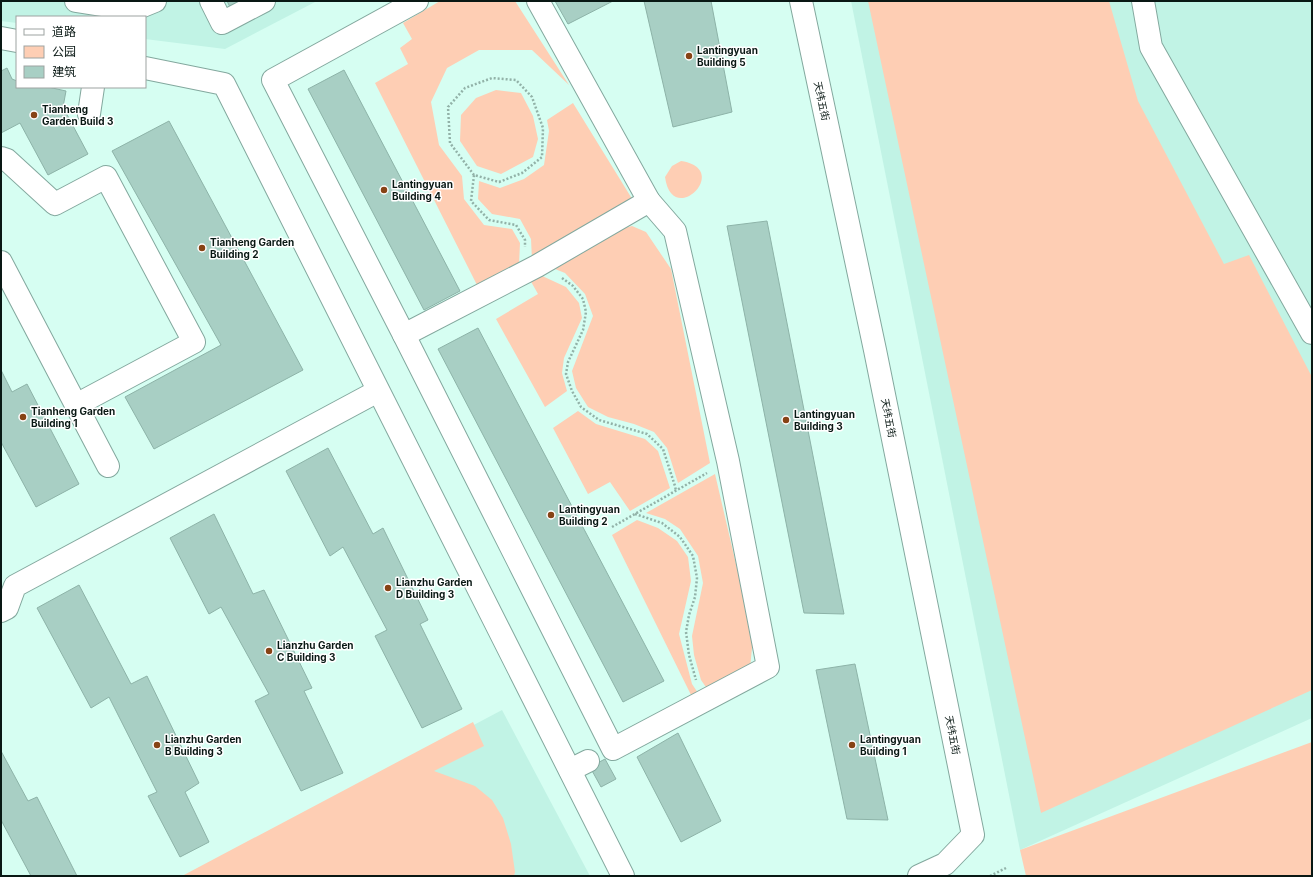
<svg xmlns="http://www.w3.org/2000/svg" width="1313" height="877" viewBox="0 0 1313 877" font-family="Inter,'Noto Sans SC',sans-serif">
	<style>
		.built { fill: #c1f3e5 }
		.green { fill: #feceb4 }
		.building { fill: #a8cfc4; stroke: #8db3a8 }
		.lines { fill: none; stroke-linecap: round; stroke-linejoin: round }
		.minor-casing { stroke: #83a89e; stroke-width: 24 }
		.path { stroke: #92b2a8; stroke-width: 2.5; stroke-dasharray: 2 2; stroke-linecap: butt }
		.minor { stroke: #fff; stroke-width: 22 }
		.poi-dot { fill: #874315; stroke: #fff; stroke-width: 1.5 }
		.labels { text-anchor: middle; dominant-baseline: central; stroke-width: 3; stroke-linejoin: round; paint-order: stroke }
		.poi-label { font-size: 10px; font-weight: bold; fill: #091814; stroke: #fff; text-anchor: start }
		.street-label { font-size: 10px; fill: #091814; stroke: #fff }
	</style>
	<rect width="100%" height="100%" fill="#d6fef2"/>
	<g class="built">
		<polygon points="1,1 317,1 225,49 145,39 145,17 17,17 17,23 1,21"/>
		<polygon points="851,1 1312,1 1312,718 1020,850"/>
		<polygon points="502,710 590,876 189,876"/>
	</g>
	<g class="green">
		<polygon points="440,1 515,1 569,85 532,50 479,50 447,68 431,102 439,145 462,176 464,199 484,225 512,229 520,243 519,265 477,285 375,83 408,64 400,48 412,39 403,23"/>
		<polygon points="868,1 1109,1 1138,101 1224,264 1249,255 1312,377 1312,690 1041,813"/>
		<polygon points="496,90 521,93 533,116 538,139 533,157 501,174 477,166 460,141 461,115 476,98"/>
		<polygon points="573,103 634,202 532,260 531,239 520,219 492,214 478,199 479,181 500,188 524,179 544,165 549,131 547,120"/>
		<path d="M681 161C733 169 672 229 665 177L672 166Z"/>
		<polygon points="632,226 646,232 671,269 710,463 678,483 667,448 654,432 634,424 608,417 588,407 576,388 572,371 593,316 585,294 565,273 550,267 621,229"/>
		<polygon points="538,274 566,287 579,303 582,318 564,358 562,373 567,391 545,407 496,319 538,294 529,278"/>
		<polygon points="578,411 596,424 645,439 658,451 670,488 630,511 610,482 588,494 553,428"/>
		<polygon points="715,474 753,637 750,669 708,690 701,680 694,655 692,636 703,583 698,556 680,529 665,519 646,513"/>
		<polygon points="637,520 658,528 677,541 688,557 691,581 679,634 692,684 698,693 692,697 612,535"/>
		<polygon points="473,722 484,746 434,771 475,786 492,800 503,818 511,844 515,872 514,876 182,876"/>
		<polygon points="1312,742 1312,876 1026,876 1020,850"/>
	</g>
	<g class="building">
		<polygon points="227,1 242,1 230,7"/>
		<polygon points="555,1 613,1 568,24"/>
		<polygon points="644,1 711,1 732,112 673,127"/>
		<polygon points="7,68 12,79 17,81 17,87 48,87 66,91 63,107 88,154 48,175 20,123 1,133 1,71"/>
		<polygon points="344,70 460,291 424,310 308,89"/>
		<polygon points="169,121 303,370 154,449 125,397 221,345 112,151"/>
		<polygon points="767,221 844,614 804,613 727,226"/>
		<polygon points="478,328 664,681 623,702 438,349"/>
		<polygon points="1,370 12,392 27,384 79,484 36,507 1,442"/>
		<polygon points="328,448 373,534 383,528 428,620 420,624 462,709 422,728 375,636 387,630 343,547 330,556 286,471"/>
		<polygon points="214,514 253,594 264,590 312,688 304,691 343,773 301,791 255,701 269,694 221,607 209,614 170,538"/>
		<polygon points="79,585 131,684 147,676 199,783 185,792 209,842 180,857 148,796 157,792 109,697 91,708 37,608"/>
		<polygon points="855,664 888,820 847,819 816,670"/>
		<polygon points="678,733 721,821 681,842 637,757"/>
		<polygon points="1,751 28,801 37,797 77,876 31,876 1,820"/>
		<polygon points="605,759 616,779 601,787 590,767"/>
	</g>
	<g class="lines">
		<defs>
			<g id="minor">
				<polyline points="76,1 133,10 155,1"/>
				<polyline points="211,1 222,23 264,1"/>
				<polyline points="417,1 273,80 404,335 613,749 768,667 728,461 675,231 649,201"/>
				<polyline points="801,1 875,350 973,835 945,864 919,876"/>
				<polyline points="1143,1 1151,47 1312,333"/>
				<polyline points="1,38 17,41"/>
				<polyline points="145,68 224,84 623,876"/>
				<polyline points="89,114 93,87"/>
				<polyline points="1,158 7,160 55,204 106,177 194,342 76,405"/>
				<polyline points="1,262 108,466"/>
				<polyline points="404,335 537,266 649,201 538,1"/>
				<polyline points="1,611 7,608 15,586 378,391"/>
				<polyline points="570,770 588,761"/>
			</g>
		</defs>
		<use href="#minor" class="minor-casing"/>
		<g class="path">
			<polyline points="474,175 450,143 448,107 465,88 492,78 516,80 532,97 543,128 542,157 522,173 499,182 474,175 471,201 489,220 516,225 525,240 525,247"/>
			<polyline points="562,278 573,286 583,299 586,312 583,330 568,362 566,374 572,391 581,407 599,420 647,434 663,449 675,486 676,491"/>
			<polyline points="635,514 662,523 680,537 693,556 697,578 695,597 689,615 686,632 689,655 696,680"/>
			<polyline points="612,527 707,473"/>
			<polyline points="990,876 1006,868"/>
		</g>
		<use href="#minor" class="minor"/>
	</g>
	<g class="poi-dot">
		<circle cx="689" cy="56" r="4"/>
		<circle cx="34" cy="115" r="4"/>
		<circle cx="384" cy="190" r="4"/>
		<circle cx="202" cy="248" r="4"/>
		<circle cx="23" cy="417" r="4"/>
		<circle cx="786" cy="420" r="4"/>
		<circle cx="551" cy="515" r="4"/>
		<circle cx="388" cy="588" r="4"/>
		<circle cx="269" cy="651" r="4"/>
		<circle cx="157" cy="745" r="4"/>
		<circle cx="852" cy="745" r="4"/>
	</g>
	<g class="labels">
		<g class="poi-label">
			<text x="697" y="50">Lantingyuan<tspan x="697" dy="12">Building 5</tspan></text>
			<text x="42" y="109">Tianheng<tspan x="42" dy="12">Garden Build 3</tspan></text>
			<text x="392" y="184">Lantingyuan<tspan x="392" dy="12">Building 4</tspan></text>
			<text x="210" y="242">Tianheng Garden<tspan x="210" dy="12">Building 2</tspan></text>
			<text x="31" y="411">Tianheng Garden<tspan x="31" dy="12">Building 1</tspan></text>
			<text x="794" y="414">Lantingyuan<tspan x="794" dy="12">Building 3</tspan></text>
			<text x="559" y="509">Lantingyuan<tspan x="559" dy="12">Building 2</tspan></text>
			<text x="396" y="582">Lianzhu Garden<tspan x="396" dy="12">D Building 3</tspan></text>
			<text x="277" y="645">Lianzhu Garden<tspan x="277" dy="12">C Building 3</tspan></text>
			<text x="165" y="739">Lianzhu Garden<tspan x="165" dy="12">B Building 3</tspan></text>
			<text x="860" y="739">Lantingyuan<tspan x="860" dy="12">Building 1</tspan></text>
		</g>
		<g class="street-label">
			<text transform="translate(822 101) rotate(78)">天纬五街</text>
			<text transform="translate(889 418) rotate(79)">天纬五街</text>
			<text transform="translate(953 735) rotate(79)">天纬五街</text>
		</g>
	</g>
	<rect width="1313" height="877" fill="none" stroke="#091814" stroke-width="4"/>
	<rect x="16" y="16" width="130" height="72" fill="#ffffff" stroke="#9da3a1"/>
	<rect x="24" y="29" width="20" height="6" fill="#ffffff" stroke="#9da3a1"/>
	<text x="52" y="36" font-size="12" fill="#091814">道路</text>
	<rect x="24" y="46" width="20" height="12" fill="#feceb4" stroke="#9da3a1"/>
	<text x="52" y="56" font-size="12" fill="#091814">公园</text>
	<rect x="24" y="66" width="20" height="12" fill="#a8cfc4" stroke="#9da3a1"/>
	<text x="52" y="76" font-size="12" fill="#091814">建筑</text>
</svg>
